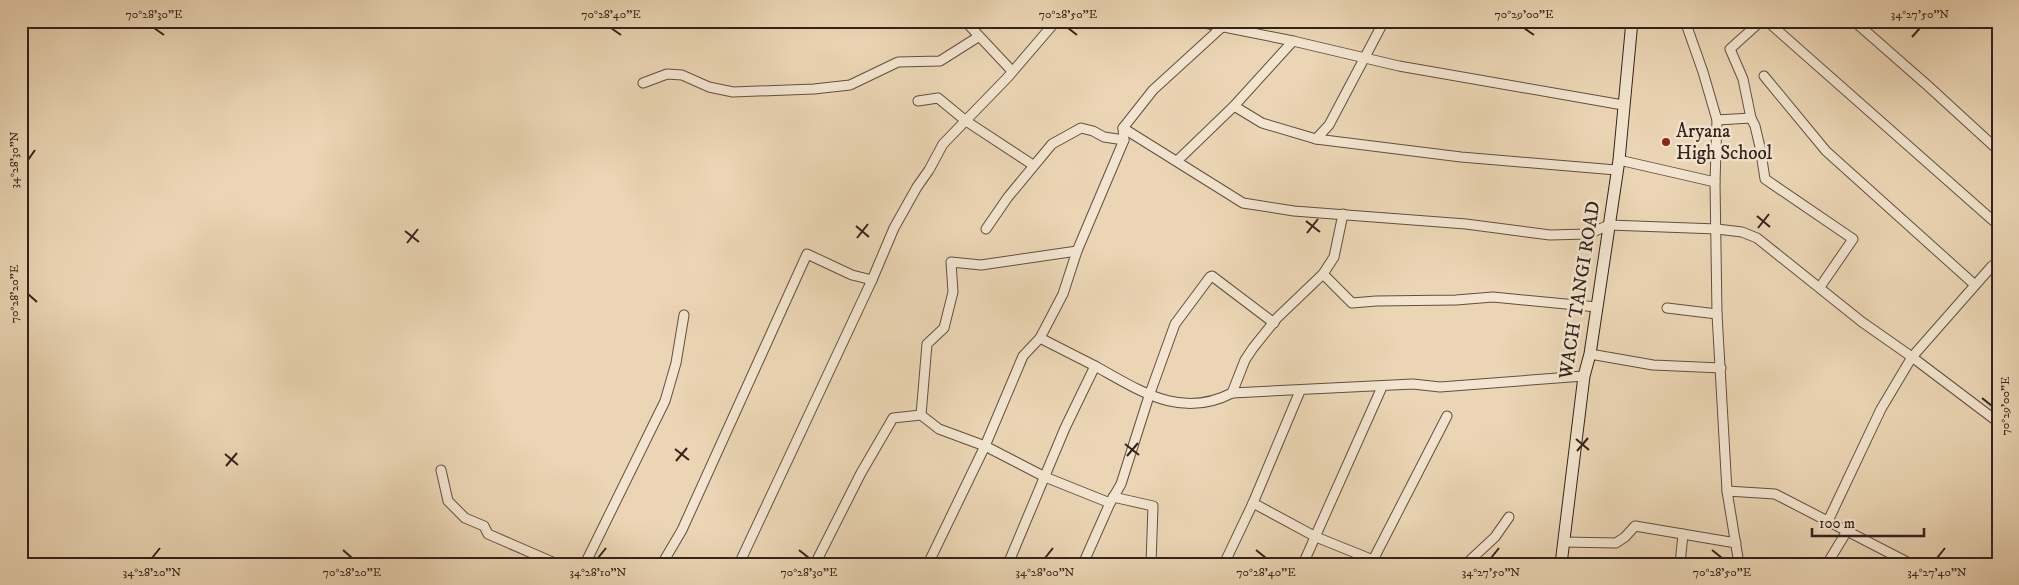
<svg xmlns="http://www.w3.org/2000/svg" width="2019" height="585" viewBox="0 0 2019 585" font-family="'IM FELL DW Pica',serif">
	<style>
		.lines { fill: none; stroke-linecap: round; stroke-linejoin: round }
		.minor-casing { stroke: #614f41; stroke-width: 11 }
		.secondary-casing { stroke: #33221b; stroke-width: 13 }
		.minor { stroke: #f2e4ce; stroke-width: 9 }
		.secondary { stroke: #f2e4ce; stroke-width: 11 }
		.ticks { fill: none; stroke: #33221b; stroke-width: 2 }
		.poi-dot { fill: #8f2418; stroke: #f2e4ce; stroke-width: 2 }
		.labels { text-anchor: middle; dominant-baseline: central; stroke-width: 5; stroke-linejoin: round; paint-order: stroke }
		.poi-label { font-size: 19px; fill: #33221b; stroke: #f2e4ce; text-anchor: start }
		.street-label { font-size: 19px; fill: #33221b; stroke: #f2e4ce }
		.neatline { fill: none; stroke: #33221b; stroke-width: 2 }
		.ticks-label { font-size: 12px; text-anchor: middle; fill: #33221b }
	</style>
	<rect width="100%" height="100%" fill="#ebd5b4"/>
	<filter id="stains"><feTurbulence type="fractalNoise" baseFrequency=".004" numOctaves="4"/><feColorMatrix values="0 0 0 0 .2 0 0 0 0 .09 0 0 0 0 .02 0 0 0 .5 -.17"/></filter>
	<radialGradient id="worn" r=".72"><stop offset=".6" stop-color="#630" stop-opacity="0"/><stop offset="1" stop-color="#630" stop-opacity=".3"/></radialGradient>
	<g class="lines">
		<defs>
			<g id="minor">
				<polyline points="965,21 1012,71"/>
				<polyline points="1194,21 1293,41 1399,66 1623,105"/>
				<polyline points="1685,21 1703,72 1717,120 1715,182 1717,314 1727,491 1739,564"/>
				<polyline points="1761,21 1730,49 1743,79 1751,118 1755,126 1760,147 1765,179 1853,239 1820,287"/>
				<polyline points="1767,21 1998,225"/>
				<polyline points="1854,21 1927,85 1998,150"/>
				<polyline points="1764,76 1826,151 1975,285"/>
				<polyline points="643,83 667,74 682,75 709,87 733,92 814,89 850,85 898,62 940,61 978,37"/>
				<polyline points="918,101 938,98 966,121 1033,165"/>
				<polyline points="1234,106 1262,123 1316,139 1461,157 1616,170"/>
				<polyline points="1717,120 1751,118"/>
				<polyline points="1123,128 1243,203 1294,211 1466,224 1550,235 1588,234 1609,225 1717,229 1742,232 1757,238 1862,322 1912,357 1998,422"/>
				<polyline points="1316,139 1329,125 1384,21"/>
				<polyline points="1619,160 1715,182"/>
				<polyline points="1177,161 1234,106 1293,41"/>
				<polyline points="986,229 1008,197 1052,144 1081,128 1093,131 1104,137 1124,140"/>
				<polyline points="1323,274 1352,303 1376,301 1456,300 1493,297 1597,307"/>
				<polyline points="1667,308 1717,314"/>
				<path d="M1040 338C1058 347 1077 357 1095 366 1139 390 1180 420 1232 393L1413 384 1440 387 1584 376"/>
				<polyline points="1590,354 1653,365 1721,368"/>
				<polyline points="1232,393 1245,360 1253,348 1277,318 1323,274 1334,257 1343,214"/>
				<polyline points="921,415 927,344 944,328 953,292 951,262 981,265 1077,251"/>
				<polyline points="441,470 448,501 465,518 484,526 488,534 557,564"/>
				<polyline points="1727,491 1775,494 1911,564"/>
				<polyline points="1113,497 1153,506 1151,564"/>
				<polyline points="1253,503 1316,537 1383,564"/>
				<polyline points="1828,521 1881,409 1912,357 1992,266 1998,262"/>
				<polyline points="1564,542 1616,543 1625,537 1635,526 1736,543"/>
				<polyline points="585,564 665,401 676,363 684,315"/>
				<polyline points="662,564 682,530 807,254 852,275 872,280"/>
				<polyline points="739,564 872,280 894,228 917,187 929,170 943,144 1008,77 1056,21"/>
				<polyline points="815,564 861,473 893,418 921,415 939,429 985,446 1045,477 1110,503"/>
				<polyline points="928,564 985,446 1023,356 1040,338 1063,294 1077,251 1124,140 1123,128 1153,90 1222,27"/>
				<polyline points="1008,564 1065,428 1095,366"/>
				<polyline points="1083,564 1110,503 1121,484 1149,396 1175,324 1210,277 1212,276 1274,323"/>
				<polyline points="1224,564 1253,503 1300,391"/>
				<polyline points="1303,564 1382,387"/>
				<polyline points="1371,564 1447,416"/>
				<polyline points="1466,564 1495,537 1509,517"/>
				<polyline points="1680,564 1683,534"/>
				<polyline points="1827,564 1847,531"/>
			</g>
			<polyline id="secondary" points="1561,564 1584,376 1590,354 1619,160 1632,21"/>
		</defs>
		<use href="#minor" class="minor-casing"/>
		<use href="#secondary" class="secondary-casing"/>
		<use href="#minor" class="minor"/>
		<use href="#secondary" class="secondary"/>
	</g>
	<path class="ticks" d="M154 28 164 35M611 28 621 35M1068 28 1077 35M1524 28 1534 35M1912 37 1920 28M28 160 35 150M1757 216 1770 227M1306 221 1320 232M856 226 869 237M1758 228 1769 214M405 231 419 242M1307 233 1318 219M857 238 868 224M407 243 418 229M28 294 37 302M1982 398 1992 406M1576 439 1589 450M1125 444 1139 455M675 449 689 460M1577 451 1588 438M225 454 238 465M1127 456 1138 443M676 461 687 448M226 466 237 453M343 550 352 558M799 550 809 558M1256 550 1266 558M1712 550 1722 558M152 558 160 548M598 558 606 548M1045 558 1053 548M1491 558 1499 548M1937 558 1945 548"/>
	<circle class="poi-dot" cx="1666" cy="142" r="5"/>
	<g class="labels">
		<g class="poi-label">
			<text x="1676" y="131">Aryana<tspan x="1676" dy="22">High School</tspan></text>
		</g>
		<g class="street-label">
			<text transform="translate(1580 290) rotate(-81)">WACH TANGI ROAD</text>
		</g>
	</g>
	<rect width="2019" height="585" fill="none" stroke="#ebd5b4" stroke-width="55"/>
	<path d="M1812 528v8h112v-8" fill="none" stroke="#33221b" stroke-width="2.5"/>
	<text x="1819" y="528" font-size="15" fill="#33221b" stroke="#f2e4ce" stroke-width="4" paint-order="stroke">100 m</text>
	<rect x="28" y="28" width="1964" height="530" class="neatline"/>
	<g class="ticks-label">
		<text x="154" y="18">70°28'30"E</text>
		<text x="611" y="18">70°28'40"E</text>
		<text x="1068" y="18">70°28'50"E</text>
		<text x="1524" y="18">70°29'00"E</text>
		<text x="1920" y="18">34°27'50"N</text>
		<text transform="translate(14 160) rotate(-90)" y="4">34°28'30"N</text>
		<text transform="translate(14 294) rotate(-90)" y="4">70°28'20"E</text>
		<text transform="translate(2005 406) rotate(-90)" y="4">70°29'00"E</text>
		<text x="152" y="576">34°28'20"N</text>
		<text x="352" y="576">70°28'20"E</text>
		<text x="598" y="576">34°28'10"N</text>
		<text x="809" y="576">70°28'30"E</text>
		<text x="1045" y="576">34°28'00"N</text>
		<text x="1266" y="576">70°28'40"E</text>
		<text x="1491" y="576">34°27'50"N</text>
		<text x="1722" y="576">70°28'50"E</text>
		<text x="1937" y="576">34°27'40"N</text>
	</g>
	<rect width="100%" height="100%" filter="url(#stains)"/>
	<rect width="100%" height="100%" fill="url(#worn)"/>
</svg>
